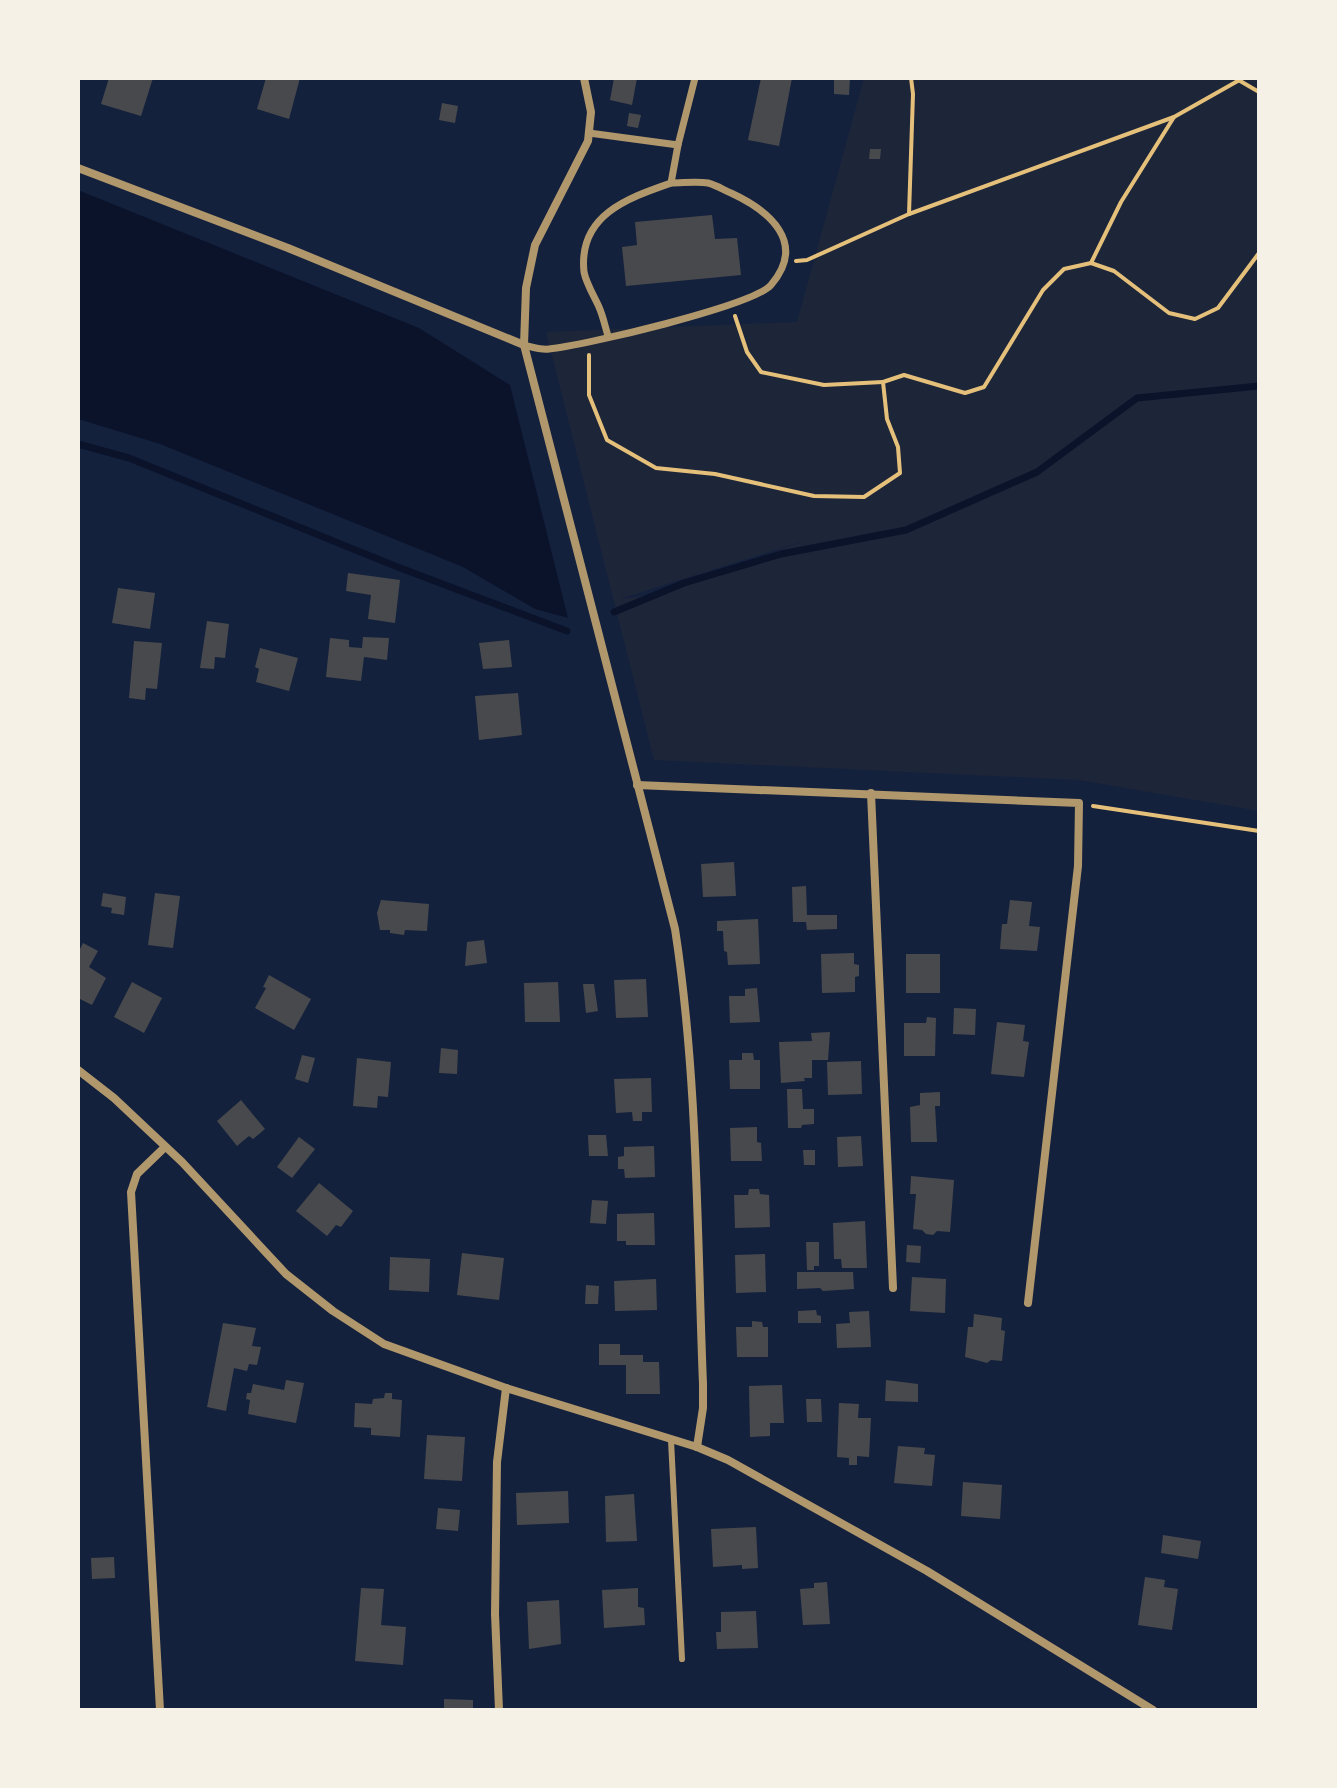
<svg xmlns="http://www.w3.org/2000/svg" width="1337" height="1788" viewBox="0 0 1337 1788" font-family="'Space Grotesk',sans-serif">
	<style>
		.green { fill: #1d2539; fill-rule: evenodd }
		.water { fill: #0b132b }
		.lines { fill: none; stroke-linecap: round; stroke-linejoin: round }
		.stream { stroke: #0b132b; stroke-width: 7 }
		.building { fill: #48494c }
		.path { stroke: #e5c07b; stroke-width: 4 }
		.service { stroke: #b1986c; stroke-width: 6 }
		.pedestrian { stroke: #b1986c; stroke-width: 7 }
		.minor { stroke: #b1986c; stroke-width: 8 }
	</style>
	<rect width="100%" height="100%" fill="#14213d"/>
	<path class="green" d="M864 78H1259V811L1079 780 654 760 546 332 797 322ZM807 540 661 593 622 599 623 598Z"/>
	<polygon class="water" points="78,190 419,328 510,385 568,618 535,609 463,567 160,444 78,419"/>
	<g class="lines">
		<g class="stream">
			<polyline points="78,444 129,458 395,566 567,631"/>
			<polyline points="614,612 684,583 781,554 906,530 1037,472 1137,398 1259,386"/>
		</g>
	</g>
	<g class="building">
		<polygon points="109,78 153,78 141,116 101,104"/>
		<polygon points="266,78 300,78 289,119 257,109"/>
		<polygon points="614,78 637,78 632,105 610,100"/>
		<polygon points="761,78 792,78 779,146 748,140"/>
		<polygon points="834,78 850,78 849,95 834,94"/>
		<polygon points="442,103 458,106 455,123 439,120"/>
		<polygon points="629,113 641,115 638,128 627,126"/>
		<polygon points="870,149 881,149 880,159 869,159"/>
		<polygon points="712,215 715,239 737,238 741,275 626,286 622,247 637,245 635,222"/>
		<polygon points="348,573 400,580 395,623 368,619 371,595 346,591"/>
		<polygon points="118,588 155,593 150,629 112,623"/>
		<polygon points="207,621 229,624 225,658 215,657 214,669 200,668"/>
		<polygon points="363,637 389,638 387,660 364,657 361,681 326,677 330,638 349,640 349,647 362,648"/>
		<polygon points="509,640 512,667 483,669 479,643"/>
		<polygon points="134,641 162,643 157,689 146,688 145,700 129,698"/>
		<polygon points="260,648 298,658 289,691 256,682 259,669 255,667"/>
		<polygon points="518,693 522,735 479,740 475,696"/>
		<polygon points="734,862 736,896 703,897 701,864"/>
		<polygon points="806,886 807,915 837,915 837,929 807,930 806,922 793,922 792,887"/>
		<polygon points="103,893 126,897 124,915 111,913 112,908 101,906"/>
		<polygon points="155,893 180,896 173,948 148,945"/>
		<polygon points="381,900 429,904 427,931 405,930 404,935 390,933 390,930 380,930 377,913"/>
		<polygon points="1010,900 1032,902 1029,926 1040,927 1037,951 1000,949 1002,924 1007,924"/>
		<polygon points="758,919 760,964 728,965 727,952 724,951 723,931 717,931 717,921"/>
		<polygon points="484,940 487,963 465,966 467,942"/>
		<polygon points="83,943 98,951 89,967 106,978 92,1005 78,998 78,953"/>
		<polygon points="854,953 854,964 859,965 859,976 855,977 855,992 822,993 821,954"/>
		<rect x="906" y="954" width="34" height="39"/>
		<polygon points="269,975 311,999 294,1030 255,1008 266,988 263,987"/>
		<polygon points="646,979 648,1017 616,1018 614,980"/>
		<polygon points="132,982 162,998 144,1033 114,1017"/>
		<polygon points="558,982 560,1022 525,1022 524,983"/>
		<polygon points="583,984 594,984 598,1011 586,1013"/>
		<polygon points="757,988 760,1022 730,1023 729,996 745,996 745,989"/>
		<polygon points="954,1008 976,1009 975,1035 953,1034"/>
		<polygon points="927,1017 936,1018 935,1056 904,1056 904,1023 926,1023"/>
		<polygon points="997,1022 1025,1025 1023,1041 1029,1042 1024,1077 991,1074"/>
		<polygon points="830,1032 828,1060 812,1060 812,1078 804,1078 805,1081 781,1083 779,1042 812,1041 811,1033"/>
		<polygon points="441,1048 458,1050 457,1074 439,1073"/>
		<polygon points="742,1053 753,1053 754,1060 760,1060 760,1089 730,1089 729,1060 742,1060"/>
		<polygon points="302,1055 315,1058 308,1083 295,1079"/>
		<polygon points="357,1058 391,1062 388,1097 378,1096 377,1108 353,1106"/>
		<polygon points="861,1061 862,1094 828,1095 827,1062"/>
		<polygon points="651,1078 652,1112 642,1112 642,1121 633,1121 632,1112 616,1113 614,1079"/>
		<polygon points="787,1089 802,1089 803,1109 814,1109 814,1124 802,1125 801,1128 788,1128"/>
		<polygon points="940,1092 940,1106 935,1106 937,1142 911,1142 910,1107 920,1105 920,1093"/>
		<polygon points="241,1100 265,1129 253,1139 249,1136 237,1146 217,1121"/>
		<polygon points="757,1127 757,1142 761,1143 762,1161 731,1161 730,1128"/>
		<polygon points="588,1135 606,1135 608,1156 589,1156"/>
		<polygon points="861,1136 863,1166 838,1167 837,1137"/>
		<polygon points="299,1137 315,1149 292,1178 277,1167"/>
		<polygon points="654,1146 655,1177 625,1178 624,1169 618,1169 618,1157 624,1156 624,1147"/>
		<polygon points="803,1150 815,1150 815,1165 804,1165"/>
		<polygon points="911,1176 954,1180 950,1232 937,1231 933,1235 926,1234 922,1230 913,1229 916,1194 910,1194"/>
		<polygon points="319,1183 353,1211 341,1227 336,1225 327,1236 296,1211"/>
		<polygon points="749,1189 759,1189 760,1194 769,1195 770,1227 735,1228 734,1195 748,1195"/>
		<polygon points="592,1200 608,1201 606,1224 590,1223"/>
		<polygon points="654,1213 655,1245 626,1245 626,1241 617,1241 617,1214"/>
		<polygon points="865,1221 867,1268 842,1268 841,1259 834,1259 833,1223"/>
		<polygon points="806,1242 819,1242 819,1266 814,1266 814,1270 807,1270"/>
		<polygon points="907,1245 921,1246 920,1263 906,1262"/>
		<polygon points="462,1253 504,1258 499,1300 457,1295"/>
		<polygon points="765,1254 766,1292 736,1293 735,1255"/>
		<polygon points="390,1257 430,1259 429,1292 389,1290"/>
		<polygon points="797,1272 853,1272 854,1289 823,1291 820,1288 797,1289"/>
		<polygon points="912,1277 946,1279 945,1313 910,1311"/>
		<polygon points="656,1279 657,1310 615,1311 614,1281"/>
		<polygon points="586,1285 599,1286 598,1304 585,1304"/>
		<polygon points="816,1310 817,1315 821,1316 821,1323 798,1323 798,1311"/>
		<polygon points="869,1311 871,1347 837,1348 836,1324 850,1323 849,1312"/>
		<polygon points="974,1314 1002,1318 1001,1330 1005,1331 1002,1361 991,1360 987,1363 965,1357 968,1327 973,1327"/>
		<polygon points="752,1321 762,1322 763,1327 768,1327 768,1357 737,1357 736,1327 752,1327"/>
		<polygon points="223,1323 256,1328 252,1346 261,1347 257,1365 249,1364 247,1371 234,1368 226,1411 207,1407"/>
		<polygon points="599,1344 620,1344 620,1355 643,1355 643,1362 659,1362 660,1394 626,1394 626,1365 599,1365"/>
		<polygon points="286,1380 304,1383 296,1423 248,1414 250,1400 246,1399 247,1393 251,1393 253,1384 284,1390"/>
		<polygon points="886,1380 918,1384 918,1402 885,1401"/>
		<polygon points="782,1385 784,1423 770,1423 770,1436 750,1437 749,1386"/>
		<polygon points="385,1393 392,1393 392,1399 402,1400 400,1437 371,1435 371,1428 354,1427 355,1403 372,1404 373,1399 384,1398"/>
		<polygon points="806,1399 821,1399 822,1422 807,1422"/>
		<polygon points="839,1403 859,1404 858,1418 871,1418 869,1457 857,1456 857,1465 849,1465 849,1458 837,1457"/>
		<polygon points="427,1435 465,1437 462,1481 424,1479"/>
		<polygon points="898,1446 925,1448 924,1454 935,1455 932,1486 894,1483"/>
		<polygon points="963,1482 1002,1485 1000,1519 961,1516"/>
		<polygon points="568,1491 569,1523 517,1525 516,1493"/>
		<polygon points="634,1494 637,1541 606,1542 605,1496"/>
		<polygon points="438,1508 460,1510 458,1531 436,1529"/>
		<polygon points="756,1527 758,1568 742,1569 742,1565 713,1567 711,1529"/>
		<polygon points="1163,1535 1201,1541 1198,1559 1161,1553"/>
		<polygon points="114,1557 115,1578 92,1579 91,1558"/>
		<polygon points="1145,1577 1165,1580 1164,1587 1178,1589 1172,1630 1138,1625"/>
		<polygon points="827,1582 830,1624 803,1625 800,1589 814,1588 814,1583"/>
		<polygon points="361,1588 384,1589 381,1625 406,1627 403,1665 355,1661"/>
		<polygon points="638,1588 638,1607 644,1608 645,1625 604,1628 602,1590"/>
		<polygon points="559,1600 561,1644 529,1649 527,1602"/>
		<polygon points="756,1611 758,1648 717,1649 716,1632 721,1632 721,1612"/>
		<polygon points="444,1699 473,1700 473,1710 444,1710"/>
	</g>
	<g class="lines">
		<g class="path">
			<polyline points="1235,78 1259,92"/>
			<polyline points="909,214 913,94 911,78"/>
			<polyline points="796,261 807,260 909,214 1174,117 1243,78"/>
			<polyline points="1091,263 1114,271 1169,313 1195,319 1218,308 1259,253"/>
			<polyline points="735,316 747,352 761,372 824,385 883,382"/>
			<polyline points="589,355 589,395 607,440 656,468 715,474 814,496 864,497 900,473 898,447 887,419 883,382 904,375 965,393 984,387 1043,290 1064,269 1091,263 1121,202 1174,117"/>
			<polyline points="1093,806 1259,831"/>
		</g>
		<polyline class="service" points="671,1440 682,1659"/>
		<g class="pedestrian">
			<polyline points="589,133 678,145 695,78"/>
			<path d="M608 336C605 326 603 316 599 307 594 296 586 283 584 272 578 215 628 198 671 183L678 145"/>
			<path d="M524 345C532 347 541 350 549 349 582 346 753 306 771 285 807 243 770 211 731 193 724 190 716 185 708 183 697 181 683 183 671 183"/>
		</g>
		<g class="minor">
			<path d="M584 78 591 112 588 141 535 245 526 288 524 345 675 929C698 1077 697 1235 703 1384V1408L697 1447"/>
			<polyline points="78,168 288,248 524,345"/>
			<polyline points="637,785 1079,803 1078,866 1028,1303"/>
			<polyline points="871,793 893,1288"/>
			<polyline points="78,1070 114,1098 182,1162 286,1274 333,1311 384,1344 506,1388 697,1447 728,1460 927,1571 1153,1710"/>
			<polyline points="160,1710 131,1192 137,1174 165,1147"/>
			<polyline points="499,1710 495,1614 497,1462 506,1388"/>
		</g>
	</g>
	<rect width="1337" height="1788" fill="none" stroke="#f6f1e7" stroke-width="160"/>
</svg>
